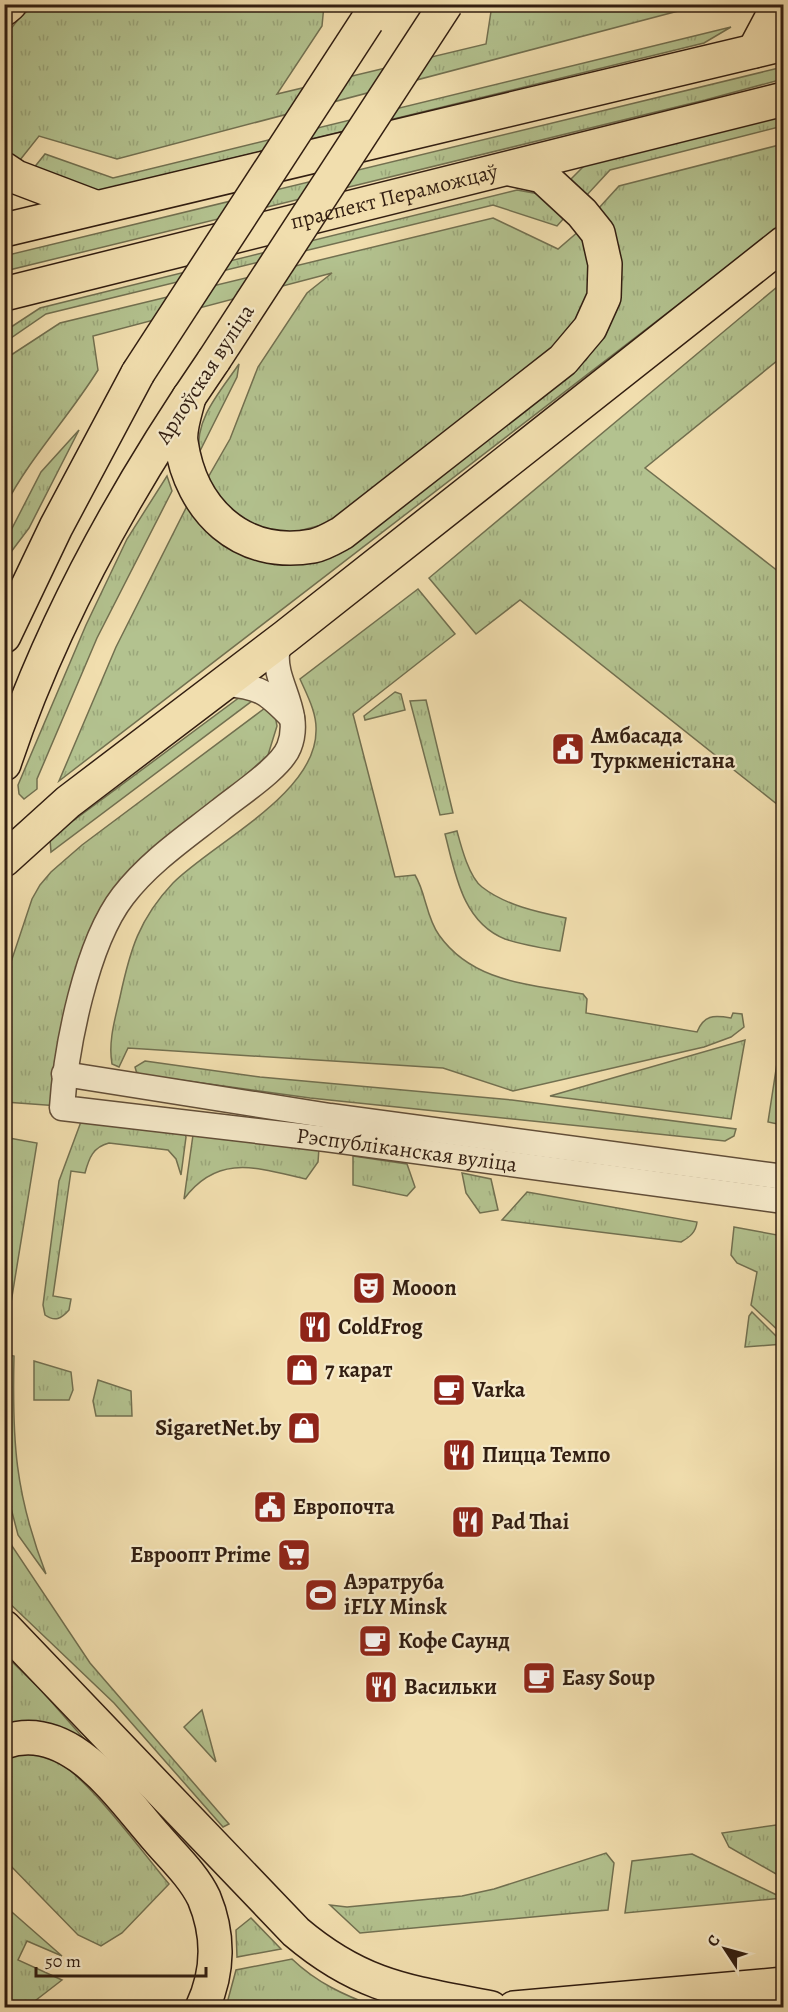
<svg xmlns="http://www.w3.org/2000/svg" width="788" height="2012" viewBox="0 0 788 2012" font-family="Alegreya,serif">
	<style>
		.grass { fill: url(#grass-tufts); stroke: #727050; stroke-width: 1.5 }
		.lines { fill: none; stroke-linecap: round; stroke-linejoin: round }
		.minor-casing { stroke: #624e38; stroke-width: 27 }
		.primary-casing { stroke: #321e11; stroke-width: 36 }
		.minor { stroke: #f6eaca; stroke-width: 24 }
		.primary { stroke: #f1deae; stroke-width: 33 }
		.primary-bridge-casing { stroke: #321e11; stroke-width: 36; stroke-linecap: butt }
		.primary-bridge { stroke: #f1deae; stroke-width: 33 }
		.labels { text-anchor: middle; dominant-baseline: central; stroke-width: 4.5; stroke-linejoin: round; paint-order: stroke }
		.street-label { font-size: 22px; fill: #321e11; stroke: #f6eaca }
		.poi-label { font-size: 22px; font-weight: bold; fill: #321e11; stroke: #f6eaca; text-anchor: start }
	</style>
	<defs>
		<pattern id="grass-tufts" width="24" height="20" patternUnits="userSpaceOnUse" patternTransform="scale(1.5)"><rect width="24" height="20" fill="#b3c28f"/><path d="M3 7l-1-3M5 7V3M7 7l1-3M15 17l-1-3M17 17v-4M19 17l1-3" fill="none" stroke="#9aa67a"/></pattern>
	</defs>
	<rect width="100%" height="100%" fill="#f1deae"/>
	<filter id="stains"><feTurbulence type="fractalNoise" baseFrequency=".00333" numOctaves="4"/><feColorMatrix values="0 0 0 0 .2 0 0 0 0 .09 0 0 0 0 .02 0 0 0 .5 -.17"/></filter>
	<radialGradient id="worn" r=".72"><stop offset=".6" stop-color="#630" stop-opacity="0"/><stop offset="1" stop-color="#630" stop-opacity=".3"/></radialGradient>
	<g class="grass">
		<polygon points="36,5 324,5 322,26 277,94 486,44 492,5 701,5 117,159 39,136 20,160 5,150 5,36 21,16"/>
		<polygon points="731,27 704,43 95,192 33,169 45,154 113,178"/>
		<polygon points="783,67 783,79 705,100 5,271 4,256"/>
		<polygon points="783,115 783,126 610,170 586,196 571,179 587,163"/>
		<polygon points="783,144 783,224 59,781 116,647 188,504 336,553 586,360 615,309 598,209 619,186"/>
		<polygon points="517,190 539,194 565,217 557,226 493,205 46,314 5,342 5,331 40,308"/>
		<path d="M493 218 558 249 579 231 590 263 594 291 575 332 341 520 287 534 258 527 231 513 206 481 230 439 258 367 307 293 332 273 93 336 98 370C69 417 30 457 5 506V359L60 323Z"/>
		<polygon points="783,282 783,356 645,468 783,575 783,809 520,600 476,634 429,578"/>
		<path d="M239 364 237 377 199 453C195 418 220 392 239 364Z"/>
		<polygon points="79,430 29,528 5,560 5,542 41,472"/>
		<polygon points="167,476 172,491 97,638 37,779 37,789 24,799 19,794 18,785 86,625 127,539"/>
		<path d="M418 589 455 634 353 714 395 877 415 875C426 893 426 917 439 935 473 983 530 984 583 994L587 999 586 1013 697 1032C704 1015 713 1015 731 1018L733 1013 742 1014 744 1027 731 1037 704 1047 513 1091 443 1068 128 1048 119 1067 112 1064C108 1042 115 1019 120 997 130 950 139 919 173 883 213 843 316 794 316 731 317 713 307 695 300 679Z"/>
		<polygon points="395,692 401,694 405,710 365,720 364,716"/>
		<polygon points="260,695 51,852 50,839 58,832 240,697"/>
		<polygon points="426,700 453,813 440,815 410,701"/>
		<polygon points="269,705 275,715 277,726 268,755 166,846 107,926 59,1106 5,1102 5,980 32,899 40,885 51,872 82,845"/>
		<path d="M457 831C461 846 469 877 482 887 505 905 537 912 566 918L560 951C542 948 522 945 505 939 462 922 455 872 445 834Z"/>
		<polygon points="783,1024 784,1124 782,1125 768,1122"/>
		<polygon points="745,1040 731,1119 550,1096"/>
		<polygon points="145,1061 260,1077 512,1100 736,1129 734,1136 725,1141 310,1098 137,1074 135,1067"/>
		<path d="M82 1119 184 1129 186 1137 181 1175 176 1159 168 1150 109 1143C93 1147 89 1158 85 1173L71 1171 53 1296 71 1299 69 1310C61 1319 55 1322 45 1315L43 1305 59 1181Z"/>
		<path d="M193 1135 319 1148 318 1162 306 1179C258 1168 218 1153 184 1199Z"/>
		<polygon points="9,1138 37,1143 9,1315 5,1320 4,1143"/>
		<polygon points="353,1156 407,1164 415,1187 407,1196 353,1185"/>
		<polygon points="462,1173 491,1179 498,1210 480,1213 466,1193"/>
		<path d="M527 1192 697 1222C696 1232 690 1237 681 1242L502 1220Z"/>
		<polygon points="734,1227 783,1236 783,1335 751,1305 757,1272 737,1263 731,1255"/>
		<polygon points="752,1312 783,1343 783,1344 745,1347 749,1316"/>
		<path d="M4 1354 14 1356C12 1441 15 1494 46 1574L18 1535 5 1485Z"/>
		<polygon points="34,1361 71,1372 73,1390 69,1400 34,1400"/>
		<polygon points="98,1380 131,1391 132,1416 96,1416 93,1401"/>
		<polygon points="5,1529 12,1546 90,1663 229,1824 223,1827 114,1703 5,1599"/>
		<path d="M4 1654 41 1690 93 1749C63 1733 39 1717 5 1725Z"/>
		<polygon points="202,1710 216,1762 184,1727"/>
		<path d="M12 1753C21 1753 36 1750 44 1753 81 1767 142 1852 169 1884L122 1933 101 1946 78 1935 5 1860 4 1764Z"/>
		<polygon points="783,1824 783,1878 729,1847 722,1833"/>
		<polygon points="606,1853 614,1863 608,1910 360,1933 330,1905 347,1907 462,1896 494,1889"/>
		<polygon points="692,1854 783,1898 625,1913 632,1861"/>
		<polygon points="5,1906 62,1956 27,1941 18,1960 62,1980 27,2007 13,2007 5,1985 5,1935 8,1933 5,1923"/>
		<polygon points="251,1918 281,1949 237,1957 236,1930"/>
		<path d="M292 1959C317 1983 344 1995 376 2007H226L236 1970Z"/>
	</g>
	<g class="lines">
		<defs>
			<g id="minor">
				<path id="s1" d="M285 637C283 642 278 648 277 654 274 683 303 712 289 747 281 768 237 796 219 811 186 837 149 862 123 896 86 944 66 1048 62 1108L326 1139 784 1201"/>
				<path d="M224 684C260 686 268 693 292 718"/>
				<polyline points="64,1074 330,1116 784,1177"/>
			</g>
			<g id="primary">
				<polyline points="4,9 10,4"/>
				<polyline points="754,51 779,4"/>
				<polyline points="4,169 16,177 95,207"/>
				<polyline points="4,230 784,44"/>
				<path id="s2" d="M4 294 784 99"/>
				<path d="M189 397C186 410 179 429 181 442 191 510 241 559 313 546 323 544 333 538 342 533L563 360 590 328 604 297 605 264 598 233 582 213 542 176 510 169"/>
				<polyline points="4,636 56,527 138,373"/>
				<path d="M4 764C52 619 128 485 214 360"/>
				<polyline points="4,860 68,802 285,637 784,243"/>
				<path d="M4 1627 296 1932C362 1988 410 1992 491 2008"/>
				<path d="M4 1742C69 1718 120 1796 156 1837 172 1856 193 1875 204 1898 219 1934 219 1972 202 2008"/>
				<polyline points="514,2008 784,1984"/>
			</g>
		</defs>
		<use href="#minor" class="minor-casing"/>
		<use href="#primary" class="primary-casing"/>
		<use href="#minor" class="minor"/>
		<use href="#primary" class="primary"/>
		<defs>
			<g id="primary-bridge">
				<polyline points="214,360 446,4"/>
				<polyline points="138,373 367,21"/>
			</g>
		</defs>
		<use href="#primary-bridge" class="primary-bridge-casing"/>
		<use href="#primary-bridge" class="primary-bridge"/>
	</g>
	<defs>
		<symbol id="civic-square" viewBox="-11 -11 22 22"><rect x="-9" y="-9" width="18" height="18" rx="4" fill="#8f2418" stroke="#f6eaca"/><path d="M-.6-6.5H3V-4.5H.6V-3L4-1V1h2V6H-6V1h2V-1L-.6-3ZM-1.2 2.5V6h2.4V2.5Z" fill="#fff"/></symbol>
		<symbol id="theatre-square" viewBox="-11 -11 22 22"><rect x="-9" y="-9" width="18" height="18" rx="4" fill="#8f2418" stroke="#f6eaca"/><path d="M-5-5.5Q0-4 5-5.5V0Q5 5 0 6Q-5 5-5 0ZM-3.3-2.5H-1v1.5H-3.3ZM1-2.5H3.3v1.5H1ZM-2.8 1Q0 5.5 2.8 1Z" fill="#fff"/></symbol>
		<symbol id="restaurant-square" viewBox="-11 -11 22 22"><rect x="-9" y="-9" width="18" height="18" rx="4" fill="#8f2418" stroke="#f6eaca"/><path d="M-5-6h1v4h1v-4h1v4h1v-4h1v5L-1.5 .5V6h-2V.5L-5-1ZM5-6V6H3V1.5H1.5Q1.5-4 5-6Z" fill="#fff"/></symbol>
		<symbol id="shop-square" viewBox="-11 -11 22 22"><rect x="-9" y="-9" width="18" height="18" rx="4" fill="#8f2418" stroke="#f6eaca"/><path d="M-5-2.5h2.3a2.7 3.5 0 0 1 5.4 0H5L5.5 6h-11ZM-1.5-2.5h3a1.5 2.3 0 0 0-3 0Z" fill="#fff"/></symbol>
		<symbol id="cafe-square" viewBox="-11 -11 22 22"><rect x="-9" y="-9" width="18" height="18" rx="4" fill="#8f2418" stroke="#f6eaca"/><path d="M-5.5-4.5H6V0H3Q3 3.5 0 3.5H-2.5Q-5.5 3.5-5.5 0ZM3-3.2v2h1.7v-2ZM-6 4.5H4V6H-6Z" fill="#fff"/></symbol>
		<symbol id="supermarket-square" viewBox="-11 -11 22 22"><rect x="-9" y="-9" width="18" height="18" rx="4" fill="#8f2418" stroke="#f6eaca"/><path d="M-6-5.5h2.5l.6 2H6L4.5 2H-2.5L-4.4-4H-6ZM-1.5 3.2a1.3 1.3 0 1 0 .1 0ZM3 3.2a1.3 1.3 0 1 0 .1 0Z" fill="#fff"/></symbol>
		<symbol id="stadium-square" viewBox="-11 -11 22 22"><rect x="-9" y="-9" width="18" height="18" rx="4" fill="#8f2418" stroke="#f6eaca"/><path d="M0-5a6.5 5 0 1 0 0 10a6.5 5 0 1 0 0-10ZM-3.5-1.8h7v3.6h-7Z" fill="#fff"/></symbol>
	</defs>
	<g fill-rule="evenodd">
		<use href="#civic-square" x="549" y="730" width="38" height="38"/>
		<use href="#theatre-square" x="350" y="1269" width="38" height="38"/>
		<use href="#restaurant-square" x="296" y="1308" width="38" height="38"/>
		<use href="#shop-square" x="283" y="1351" width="38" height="38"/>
		<use href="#cafe-square" x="430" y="1371" width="38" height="38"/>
		<use href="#shop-square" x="285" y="1409" width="38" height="38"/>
		<use href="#restaurant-square" x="440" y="1436" width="38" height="38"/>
		<use href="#civic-square" x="251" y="1488" width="38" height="38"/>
		<use href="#restaurant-square" x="449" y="1503" width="38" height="38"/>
		<use href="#supermarket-square" x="275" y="1536" width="38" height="38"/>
		<use href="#stadium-square" x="302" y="1576" width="38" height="38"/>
		<use href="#cafe-square" x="356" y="1622" width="38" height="38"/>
		<use href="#cafe-square" x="520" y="1659" width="38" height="38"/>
		<use href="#restaurant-square" x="362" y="1668" width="38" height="38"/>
	</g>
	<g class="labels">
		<g class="street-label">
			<text stroke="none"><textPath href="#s2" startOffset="402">праспект Пераможцаў</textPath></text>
			<text transform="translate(205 374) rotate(-57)">Арлоўская вуліца</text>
			<text stroke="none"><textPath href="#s1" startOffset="909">Рэспубліканская вуліца</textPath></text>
		</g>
		<g class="poi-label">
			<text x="591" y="736">Амбасада<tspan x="591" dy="25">Туркменістана</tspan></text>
			<text x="392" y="1288">Mooon</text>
			<text x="338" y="1327">ColdFrog</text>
			<text x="325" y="1370">7 карат</text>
			<text x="472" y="1390">Varka</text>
			<text x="281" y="1428" text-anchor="end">SigaretNet.by</text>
			<text x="482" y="1455">Пицца Темпо</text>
			<text x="293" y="1507">Европочта</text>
			<text x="491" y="1522">Pad Thai</text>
			<text x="271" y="1555" text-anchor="end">Евроопт Prime</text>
			<text x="344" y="1582">Аэратруба<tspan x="344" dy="25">iFLY Minsk</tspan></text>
			<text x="398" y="1641">Кофе Саунд</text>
			<text x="562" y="1678">Easy Soup</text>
			<text x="404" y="1687">Васильки</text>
		</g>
	</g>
	<rect width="788" height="2012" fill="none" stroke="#f1deae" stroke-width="24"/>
	<rect x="6" y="6" width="776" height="2000" fill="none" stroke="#321e11" stroke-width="3"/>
	<rect x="12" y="12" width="764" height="1988" fill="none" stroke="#321e11" stroke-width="1.5"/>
	<g transform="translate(725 1949) rotate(306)" stroke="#f6eaca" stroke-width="4.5" paint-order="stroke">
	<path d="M0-4.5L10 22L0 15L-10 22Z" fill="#321e11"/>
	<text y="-9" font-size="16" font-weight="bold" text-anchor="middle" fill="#321e11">С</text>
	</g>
	<path d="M36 1967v9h170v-9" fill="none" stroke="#321e11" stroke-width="3"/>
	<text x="45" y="1967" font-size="18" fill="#321e11" stroke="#f6eaca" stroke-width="4.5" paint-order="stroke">50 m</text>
	<rect width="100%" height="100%" filter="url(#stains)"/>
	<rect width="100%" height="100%" fill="url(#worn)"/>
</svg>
